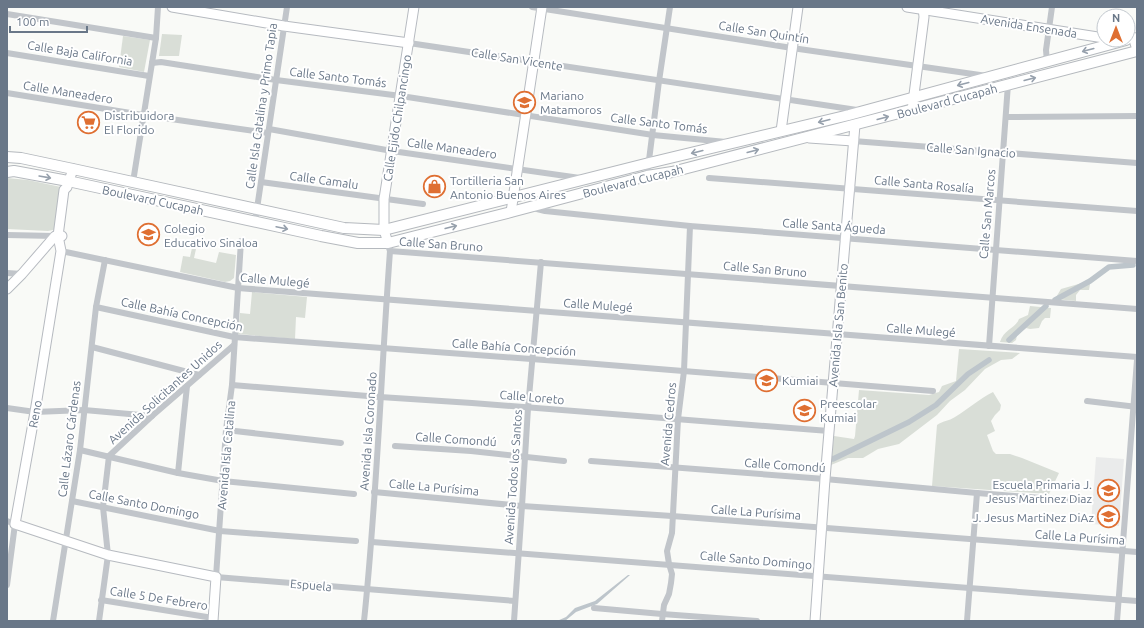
<svg xmlns="http://www.w3.org/2000/svg" width="1144" height="628" viewBox="0 0 1144 628" font-family="Ubuntu,sans-serif">
	<style>
		.built { fill: #eaebeb }
		.green { fill: #d9ded7 }
		.water { fill: #bdc5cb }
		.lines { fill: none; stroke-linecap: round; stroke-linejoin: round }
		.canal { stroke: #bdc5cb; stroke-width: 5.5 }
		.secondary-casing { stroke: #b6bac0; stroke-width: 11 }
		.primary-casing { stroke: #b5b9be; stroke-width: 12 }
		.street { stroke: #c1c5ca; stroke-width: 6 }
		.secondary { stroke: #fff; stroke-width: 9 }
		.primary { stroke: #fff; stroke-width: 10 }
		.oneway { stroke: #96a0ac }
		.labels { text-anchor: middle; dominant-baseline: central; stroke-width: 4; stroke-linejoin: round; paint-order: stroke }
		.street-label { font-size: 12px; fill: #697788; stroke: #fff }
		.poi-label { font-size: 12px; fill: #697788; stroke: #fff; text-anchor: start }
	</style>
	<rect width="100%" height="100%" fill="#f9faf7"/>
	<polygon class="built" points="1096,457 1124,459 1119,526 1091,524"/>
	<g class="green">
		<polygon points="162,34 182,35 179,56 159,56"/>
		<polygon points="123,36 150,40 144,72 119,67"/>
		<polygon points="7,178 28,180 61,187 56,228 53,230 48,231 7,229"/>
		<polygon points="192,248 196,249 194,258 216,263 219,252 236,255 234,278 230,281 225,282 180,272 183,256 190,257"/>
		<polygon points="1082,283 1090,284 1089,290 1080,290 1076,295 1076,301 1055,299 1061,289"/>
		<polygon points="252,292 307,297 305,318 296,317 295,339 238,334 240,313 250,314"/>
		<path d="M1030 306 1051 308 1050 318H1045L1042 321 1039 328 1030 329 1026 328 1017 335 1016 340 1012 343 1000 342C1004 329 1015 329 1019 319L1028 315Z"/>
		<polygon points="959,349 1020,353 1012,359 1001,360 985,369 965,390 950,401 937,415 899,444 878,449 863,458 848,458 831,465 834,436 854,439 855,436 859,390 929,395 939,392 942,386 956,381"/>
		<path d="M993 392 1001 405 1000 410 995 415 991 421 995 431 987 435 993 451 996 454H1010L1022 458 1059 473 1049 494 932 486 937 425C942 421 949 421 955 417 968 409 979 399 993 392Z"/>
	</g>
	<polygon class="water" points="628,575 630,575 597,604 576,612 565,621 557,621 566,617 575,608 595,601"/>
	<g class="lines">
		<g class="canal">
			<polyline points="1055,300 1090,281 1109,267 1133,265"/>
			<polyline points="1009,340 1046,306"/>
			<polyline points="833,459 909,422 936,405 968,374 989,360"/>
		</g>
		<defs>
			<g id="secondary">
				<polyline points="172,7 284,26 409,43"/>
				<polyline points="907,7 1104,38"/>
				<polyline points="912,110 924,17 923,7"/>
				<polyline points="781,131 798,7"/>
				<polyline points="809,138 853,141"/>
				<polyline points="73,169 67,187 64,190 58,236 61,251 35,412 15,524 108,555 216,577 213,621"/>
				<polyline points="511,212 542,7"/>
				<polyline points="388,243 384,230 384,199 414,7"/>
				<polyline points="7,289 22,274 55,236 62,236"/>
				<polyline points="815,621 825,479 855,125"/>
			</g>
			<g id="primary">
				<polyline points="1134,38 1137,48"/>
				<polyline points="7,157 21,158 73,169 344,228 384,230 649,163 849,115 1126,40"/>
				<polyline points="7,172 14,171 68,181 321,236 358,243 388,243 511,212 647,176 672,172 1137,51"/>
			</g>
		</defs>
		<use href="#secondary" class="secondary-casing"/>
		<use href="#primary" class="primary-casing"/>
		<g class="street">
			<polyline points="532,7 792,48 987,76"/>
			<polyline points="7,14 156,38"/>
			<polyline points="409,43 857,110"/>
			<polyline points="7,53 149,76"/>
			<polyline points="1047,62 1046,50 1052,7"/>
			<polyline points="152,63 161,62 276,80 401,96 653,135 726,142"/>
			<polyline points="7,93 143,115 268,133"/>
			<polyline points="1006,117 1137,116"/>
			<polyline points="269,129 392,151 580,178"/>
			<polyline points="853,141 1137,163"/>
			<polyline points="647,176 659,81 670,7"/>
			<polyline points="709,178 1137,211"/>
			<polyline points="133,182 156,38 158,7"/>
			<polyline points="261,182 423,204"/>
			<polyline points="533,208 545,211 690,226 1137,261"/>
			<polyline points="255,222 287,7"/>
			<polyline points="7,235 55,236"/>
			<polyline points="241,241 232,385 226,430 216,577 515,601"/>
			<polyline points="61,251 238,288 1137,357"/>
			<polyline points="390,251 1137,309"/>
			<polyline points="7,273 22,274"/>
			<polyline points="96,307 234,337 584,363 933,391"/>
			<polyline points="989,346 1008,84"/>
			<polyline points="92,347 199,375"/>
			<polyline points="232,385 380,397 472,403 829,431"/>
			<polyline points="1087,401 1137,407"/>
			<polyline points="7,408 35,412 84,410 152,416"/>
			<polyline points="226,430 341,443"/>
			<polyline points="395,446 471,451 564,461"/>
			<polyline points="80,450 178,473 223,481 354,494"/>
			<polyline points="591,461 825,479 977,493 1080,501"/>
			<polyline points="178,473 187,386"/>
			<polyline points="374,492 522,506 672,516 1137,552"/>
			<polyline points="72,501 220,531 356,541"/>
			<polyline points="7,521 15,524 7,585"/>
			<polyline points="372,542 1137,601"/>
			<polyline points="101,600 213,618"/>
			<polyline points="594,608 662,614 757,621"/>
			<polyline points="53,621 80,450 96,307 105,260"/>
			<polyline points="99,621 108,555 103,507 109,456 152,416 234,345"/>
			<path d="M364 621C377 498 381 374 390 251L389 248"/>
			<polyline points="514,621 522,506 528,408 541,262"/>
			<polyline points="662,621 664,605 669,594 671,583 672,574 669,564 667,551 672,533 678,419 684,371 690,226"/>
			<polyline points="967,621 977,493"/>
			<polyline points="1117,621 1137,360"/>
		</g>
		<use href="#secondary" class="secondary"/>
		<use href="#primary" class="primary"/>
	</g>
	<defs><path id="oneway-shaft" d="M-6 0H5M1.5-3L5.5 0L1.5 3" fill="none" stroke-width="1.6" stroke-linecap="round" stroke-linejoin="round"/></defs>
	<g class="oneway">
		<use href="#oneway-shaft" transform="translate(1088 50) rotate(165)"/>
		<use href="#oneway-shaft" transform="translate(1030 79) rotate(-14)"/>
		<use href="#oneway-shaft" transform="translate(963 84) rotate(165)"/>
		<use href="#oneway-shaft" transform="translate(883 118) rotate(-15)"/>
		<use href="#oneway-shaft" transform="translate(824 121) rotate(166)"/>
		<use href="#oneway-shaft" transform="translate(753 151) rotate(-15)"/>
		<use href="#oneway-shaft" transform="translate(697 152) rotate(166)"/>
		<use href="#oneway-shaft" transform="translate(45 177) rotate(10)"/>
		<use href="#oneway-shaft" transform="translate(451 227) rotate(-14)"/>
		<use href="#oneway-shaft" transform="translate(282 228) rotate(12)"/>
	</g>
	<defs>
		<symbol id="school-ring" viewBox="-11 -11 22 22"><circle r="9.5" fill="#fff" stroke="#df6f32" stroke-width="1.5"/><path d="M0-5L7-2L0 1L-7-2ZM-4 1L0 2.5L4 1V4Q0 6-4 4Z" fill="#df6f32"/></symbol>
		<symbol id="supermarket-ring" viewBox="-11 -11 22 22"><circle r="9.5" fill="#fff" stroke="#df6f32" stroke-width="1.5"/><path d="M-6-5.5h2.5l.6 2H6L4.5 2H-2.5L-4.4-4H-6ZM-1.5 3.2a1.3 1.3 0 1 0 .1 0ZM3 3.2a1.3 1.3 0 1 0 .1 0Z" fill="#df6f32"/></symbol>
		<symbol id="shop-ring" viewBox="-11 -11 22 22"><circle r="9.5" fill="#fff" stroke="#df6f32" stroke-width="1.5"/><path d="M-5-2.5h2.3a2.7 3.5 0 0 1 5.4 0H5L5.5 6h-11ZM-1.5-2.5h3a1.5 2.3 0 0 0-3 0Z" fill="#df6f32"/></symbol>
		<symbol id="university-ring" viewBox="-11 -11 22 22"><circle r="9.5" fill="#fff" stroke="#df6f32" stroke-width="1.5"/><path d="M0-5L7-2L0 1L-7-2ZM-4 1L0 2.5L4 1V4Q0 6-4 4Z" fill="#df6f32"/></symbol>
	</defs>
	<g fill-rule="evenodd">
		<use href="#school-ring" x="512" y="90" width="25" height="25"/>
		<use href="#supermarket-ring" x="76" y="110" width="25" height="25"/>
		<use href="#shop-ring" x="422" y="174" width="25" height="25"/>
		<use href="#university-ring" x="136" y="222" width="25" height="25"/>
		<use href="#school-ring" x="754" y="368" width="25" height="25"/>
		<use href="#school-ring" x="792" y="398" width="25" height="25"/>
		<use href="#school-ring" x="1096" y="478" width="25" height="25"/>
		<use href="#school-ring" x="1096" y="504" width="25" height="25"/>
	</g>
	<g class="labels">
		<g class="street-label">
			<text transform="translate(1029 26) rotate(9)">Avenida Ensenada</text>
			<text transform="translate(764 32) rotate(9)">Calle San Quintín</text>
			<text transform="translate(80 53) rotate(9)">Calle Baja California</text>
			<text transform="translate(517 59) rotate(9)">Calle San Vicente</text>
			<text transform="translate(338 77) rotate(7)">Calle Santo Tomás</text>
			<text transform="translate(68 92) rotate(9)">Calle Maneadero</text>
			<text transform="translate(947 101) rotate(-15)">Boulevard Cucapah</text>
			<text transform="translate(261 106) rotate(-82)">Calle Isla Catalina y Primo Tapia</text>
			<text transform="translate(397 118) rotate(-81)">Calle Ejido Chilpancingo</text>
			<text transform="translate(659 123) rotate(7)">Calle Santo Tomás</text>
			<text transform="translate(452 148) rotate(8)">Calle Maneadero</text>
			<text transform="translate(971 150) rotate(4)">Calle San Ignacio</text>
			<text transform="translate(324 180) rotate(8)">Calle Camalu</text>
			<text transform="translate(633 181) rotate(-14)">Boulevard Cucapah</text>
			<text transform="translate(924 184) rotate(5)">Calle Santa Rosalía</text>
			<text transform="translate(153 200) rotate(12)">Boulevard Cucapah</text>
			<text transform="translate(987 214) rotate(-85)">Calle San Marcos</text>
			<text transform="translate(834 226) rotate(4)">Calle Santa Águeda</text>
			<text transform="translate(441 244) rotate(4)">Calle San Bruno</text>
			<text transform="translate(765 269) rotate(5)">Calle San Bruno</text>
			<text transform="translate(275 280) rotate(5)">Calle Mulegé</text>
			<text transform="translate(598 305) rotate(4)">Calle Mulegé</text>
			<text transform="translate(182 314) rotate(12)">Calle Bahía Concepción</text>
			<text transform="translate(838 325) rotate(-85)">Avenida Isla San Benito</text>
			<text transform="translate(921 330) rotate(4)">Calle Mulegé</text>
			<text transform="translate(514 347) rotate(4)">Calle Bahía Concepción</text>
			<text transform="translate(165 392) rotate(-42)">Avenida Solicitantes Unidos</text>
			<text transform="translate(532 397) rotate(5)">Calle Loreto</text>
			<text transform="translate(35 414) rotate(-80)">Reno</text>
			<text transform="translate(668 424) rotate(-85)">Avenida Cedros</text>
			<text transform="translate(368 431) rotate(-86)">Avenida Isla Coronado</text>
			<text transform="translate(69 439) rotate(-83)">Calle Lázaro Cárdenas</text>
			<text transform="translate(456 439) rotate(4)">Calle Comondú</text>
			<text transform="translate(226 455) rotate(-85)">Avenida Isla Catalina</text>
			<text transform="translate(785 465) rotate(4)">Calle Comondú</text>
			<text transform="translate(513 477) rotate(-86)">Avenida Todos los Santos</text>
			<text transform="translate(434 487) rotate(5)">Calle La Purísima</text>
			<text transform="translate(144 504) rotate(11)">Calle Santo Domingo</text>
			<text transform="translate(756 512) rotate(4)">Calle La Purísima</text>
			<text transform="translate(1080 537) rotate(4)">Calle La Purísima</text>
			<text transform="translate(756 560) rotate(5)">Calle Santo Domingo</text>
			<text transform="translate(311 585) rotate(5)">Espuela</text>
			<text transform="translate(159 598) rotate(9)">Calle 5 De Febrero</text>
		</g>
		<g class="poi-label">
			<text x="540" y="95">Mariano<tspan x="540" dy="14">Matamoros</tspan></text>
			<text x="104" y="115">Distribuidora<tspan x="104" dy="14">El Florido</tspan></text>
			<text x="450" y="180">Tortilleria San<tspan x="450" dy="14">Antonio Buenos Aires</tspan></text>
			<text x="164" y="228">Colegio<tspan x="164" dy="14">Educativo Sinaloa</tspan></text>
			<text x="782" y="380">Kumiai</text>
			<text x="820" y="403">Preescolar<tspan x="820" dy="14">Kumiai</tspan></text>
			<text x="1092" y="484" text-anchor="end">Escuela Primaria J.<tspan x="1092" dy="14">Jesus Martinez Diaz</tspan></text>
			<text x="1094" y="517" text-anchor="end">J. Jesus MartiNez DiAz</text>
		</g>
	</g>
	<rect width="1144" height="628" fill="none" stroke="#697788" stroke-width="16"/>
	<g transform="translate(1116 28)"><circle r="19" fill="#ffffff" stroke="#c3c9cf"/>
	<path d="M0-3L7 15L0 10L-7 15Z" fill="#df6f32"/>
	<text y="-6" font-size="11" font-weight="bold" text-anchor="middle" fill="#697788">N</text>
	</g>
	<path d="M10 26v6h77v-6" fill="none" stroke="#697788" stroke-width="2"/>
	<text x="16" y="26" font-size="12" fill="#697788" stroke="#ffffff" stroke-width="3" paint-order="stroke">100 m</text>
</svg>
